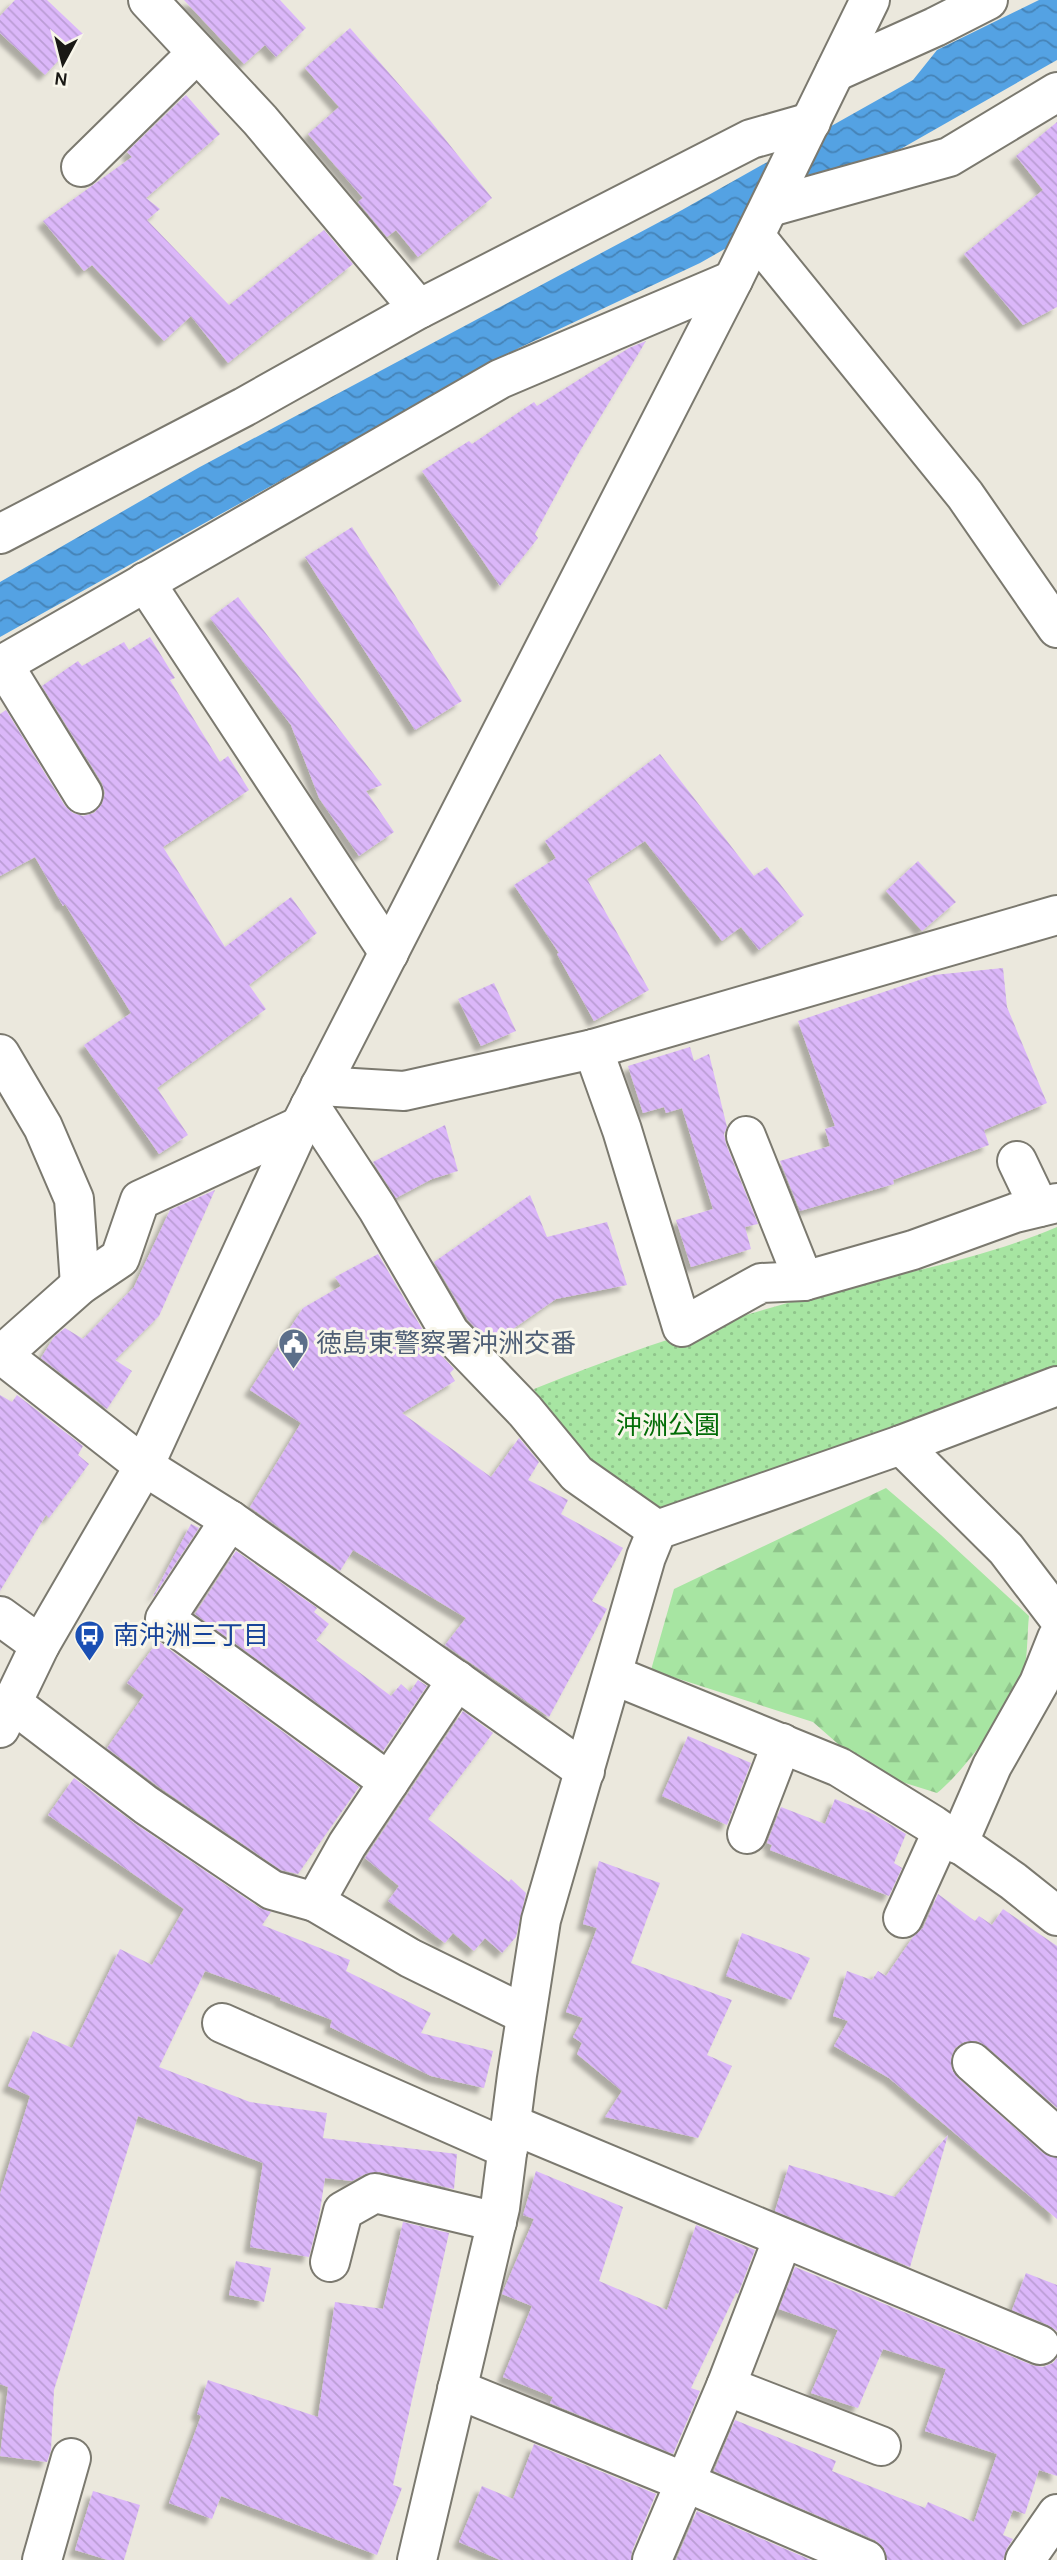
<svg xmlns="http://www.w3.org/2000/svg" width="1057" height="2560" viewBox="0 0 1057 2560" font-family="Karla,'Noto Sans JP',sans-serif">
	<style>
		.forest { fill: url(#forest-firs) }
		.park { fill: url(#park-dots) }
		.water { fill: url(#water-waves) }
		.building { fill: url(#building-back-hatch); filter: url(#shadow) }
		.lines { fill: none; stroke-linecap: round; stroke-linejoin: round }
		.minor-casing { stroke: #7b796f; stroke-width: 42 }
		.minor { stroke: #fff; stroke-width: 38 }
		.labels { text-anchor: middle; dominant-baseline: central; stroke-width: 6; stroke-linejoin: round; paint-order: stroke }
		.service-label { font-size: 26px; fill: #4e5e75; stroke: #f8f6ea; text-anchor: start }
		.park-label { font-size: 26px; fill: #036c07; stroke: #f8f6ea }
		.transit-label { font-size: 26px; fill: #164399; stroke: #f8f6ea; text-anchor: start }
	</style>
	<defs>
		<pattern id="forest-firs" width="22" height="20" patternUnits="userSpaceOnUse" patternTransform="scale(1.75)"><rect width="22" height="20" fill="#a7e5a2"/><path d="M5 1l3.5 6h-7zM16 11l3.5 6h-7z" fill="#8fc48b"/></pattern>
		<pattern id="park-dots" width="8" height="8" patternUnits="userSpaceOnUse" patternTransform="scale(1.75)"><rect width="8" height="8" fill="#a7e5a2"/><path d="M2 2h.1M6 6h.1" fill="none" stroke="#8fc48b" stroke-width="1.8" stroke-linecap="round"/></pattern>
		<pattern id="water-waves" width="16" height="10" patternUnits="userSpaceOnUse" patternTransform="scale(1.75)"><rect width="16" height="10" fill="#54a2e3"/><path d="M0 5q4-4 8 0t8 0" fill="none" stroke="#4583b7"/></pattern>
		<pattern id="building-back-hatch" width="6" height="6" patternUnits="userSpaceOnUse" patternTransform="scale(1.75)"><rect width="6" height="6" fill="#dbb7f9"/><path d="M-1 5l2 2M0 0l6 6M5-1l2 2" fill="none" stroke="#bb9dd5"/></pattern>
		<filter id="shadow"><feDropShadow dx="-6" dy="6" stdDeviation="2" flood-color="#0004"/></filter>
	</defs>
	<rect width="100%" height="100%" fill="#ebe8dd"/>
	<path class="forest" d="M886 1488 941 1535 1029 1616C1027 1633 1028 1653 1024 1670 1014 1704 965 1771 937 1793L870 1772 813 1722 651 1670 674 1589Z"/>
	<path class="park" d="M1057 1227V1370L654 1511 573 1469 534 1389C623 1353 714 1323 806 1298 890 1275 977 1261 1057 1227Z"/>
	<polygon class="water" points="1039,0 1057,0 1057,60 700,263 519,348 0,637 0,582 198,468 682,210 913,80 937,50"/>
	<g class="building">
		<polygon points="15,0 47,0 83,34 45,75 0,33 0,16"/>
		<polygon points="184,0 280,0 306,28 276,57 265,45 244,64"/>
		<polygon points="350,28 429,119 492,198 418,257 396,230 387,237 358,202 363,198 308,134 339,107 305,68"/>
		<polygon points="186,95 220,134 146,198 160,209 147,220 229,305 324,230 353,264 228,363 191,316 164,341 92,265 84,271 43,221 132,157 127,152"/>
		<polygon points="1057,122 1057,307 1023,325 964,254 1043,190 1016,156"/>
		<polygon points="646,341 577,456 535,534 538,538 500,586 422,471 469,441 472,444 534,402 537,406 629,348"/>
		<polygon points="352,527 462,701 415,730 305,557"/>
		<polygon points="238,597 382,785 366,791 394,832 359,856 319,798 291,725 210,618"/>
		<polygon points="150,637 175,678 170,680 220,762 228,756 249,790 163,847 225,947 291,897 317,933 249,985 266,1009 157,1088 188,1135 159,1154 84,1045 131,1013 65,904 63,906 35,857 0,876 0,714 6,710 65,806 73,813 83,816 94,813 102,804 105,793 102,783 42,686 78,661 82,666 124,642 129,650"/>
		<polygon points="660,754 754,876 767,867 804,915 759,950 741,927 722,941 645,841 587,879 649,990 594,1021 557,954 559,953 514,885 556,858 545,841"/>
		<polygon points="918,861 956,902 922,931 886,891"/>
		<polygon points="1003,968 1007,1007 1047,1103 984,1130 989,1145 893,1180 894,1184 800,1211 780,1161 830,1146 825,1129 835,1126 798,1021 934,975"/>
		<polygon points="494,983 516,1031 481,1046 458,999"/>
		<polygon points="690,1047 694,1061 709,1054 727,1127 724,1134 726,1144 758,1224 745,1227 751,1249 691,1267 676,1220 713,1209 682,1108 666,1113 664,1107 643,1113 628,1066"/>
		<polygon points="445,1125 458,1171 432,1179 396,1198 373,1162"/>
		<polygon points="215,1190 159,1316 115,1360 132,1371 107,1409 41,1358 54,1337 65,1328 83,1339 134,1287 170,1210"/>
		<polygon points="530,1195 547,1237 607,1222 627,1285 556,1299 491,1344 468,1320 434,1262"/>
		<polygon points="378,1254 431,1344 454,1369 450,1373 455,1381 402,1413 491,1477 519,1438 539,1462 528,1480 568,1500 561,1514 623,1548 592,1601 607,1609 549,1717 445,1645 466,1618 353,1550 340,1571 250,1507 301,1423 250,1390 303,1308 341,1286 335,1277"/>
		<polygon points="0,1395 12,1402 17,1395 83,1446 78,1455 89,1464 49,1518 46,1515 0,1591"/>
		<polygon points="191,1524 199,1528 154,1596 153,1596"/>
		<polygon points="236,1551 317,1608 314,1612 329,1624 316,1640 391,1696 401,1684 410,1692 418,1680 427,1686 383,1751 195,1614"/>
		<polygon points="158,1641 359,1787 298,1874 281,1870 159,1787 107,1748 144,1695 127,1683"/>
		<polygon points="463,1711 493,1733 428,1819 509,1882 511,1879 526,1893 516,1937 502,1953 485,1938 474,1951 453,1933 445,1943 388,1901 399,1886 365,1858"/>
		<polygon points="688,1736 751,1763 727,1825 662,1796"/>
		<polygon points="74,1778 134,1823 260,1908 271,1912 262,1925 350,1960 346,1971 431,2013 421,2033 493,2051 484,2088 431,2076 330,2027 332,2020 280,2000 281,1998 205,1971 159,2067 250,2102 327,2113 323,2138 457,2154 454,2189 380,2172 365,2174 352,2181 325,2178 319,2217 309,2257 250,2247 263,2163 138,2116 54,2390 51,2450 47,2462 0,2456 8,2387 0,2384 0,2194 30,2096 8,2086 33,2031 72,2048 120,1949 152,1965 184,1909 48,1815"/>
		<polygon points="835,1799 873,1814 906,1834 894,1863 902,1868 889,1896 770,1850 772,1845 767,1843 781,1807 825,1824"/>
		<polygon points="599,1861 660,1883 631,1963 732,2000 707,2055 732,2066 698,2138 605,2117 622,2091 577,2054 582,2043 573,2037 583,2018 566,2012 597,1928 583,1924"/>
		<polygon points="938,1894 975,1921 979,1916 992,1925 1003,1909 1057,1946 1057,2108 986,2046 977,2041 964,2042 955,2048 951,2058 952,2070 958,2078 1043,2153 1057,2158 1057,2219 889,2078 834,2046 848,2021 833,2016 847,1971 872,1980 878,1971 886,1976 913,1937 923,1928"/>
		<polygon points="742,1933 810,1958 791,2000 726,1976"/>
		<polygon points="948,2135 910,2267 775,2211 789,2165 895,2197"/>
		<polygon points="536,2171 623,2207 599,2281 667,2310 696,2225 755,2250 738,2294 736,2293 691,2388 700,2391 673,2454 550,2403 553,2397 503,2377 532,2306 502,2294 534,2219 523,2215"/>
		<polygon points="403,2222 449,2233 393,2485 402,2488 377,2555 221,2496 212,2519 169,2503 201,2416 197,2414 208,2380 318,2417 335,2302 383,2309"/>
		<polygon points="236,2261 271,2268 264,2302 229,2295"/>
		<polygon points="795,2267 1032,2365 1043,2367 1053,2363 1057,2358 1057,2476 1039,2470 1025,2514 1013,2510 1003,2535 1013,2539 1007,2548 1003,2560 887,2560 884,2548 875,2540 714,2471 735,2420 836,2461 832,2471 925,2508 928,2502 974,2522 997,2454 925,2431 946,2369 883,2349 858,2408 811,2393 838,2330 779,2309"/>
		<polygon points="1026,2273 1057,2285 1057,2331 1048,2325 1012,2310"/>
		<polygon points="534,2444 656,2494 632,2551 631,2560 500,2560 459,2542 482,2486 513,2499"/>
		<polygon points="93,2491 140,2505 124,2560 108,2560 75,2550"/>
		<polygon points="697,2511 811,2560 676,2560"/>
	</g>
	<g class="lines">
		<defs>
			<g id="minor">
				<polyline points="148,0 260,120 419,309"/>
				<polyline points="835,72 935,27 988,0"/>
				<polyline points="81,167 197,53"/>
				<polyline points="770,207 949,157 1057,92"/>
				<polyline points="755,236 965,495 1057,628"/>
				<polyline points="0,534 244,407 419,309 751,139 811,122"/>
				<polyline points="145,582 389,953"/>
				<polyline points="3,664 83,794"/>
				<polyline points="0,666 500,379 733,280"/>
				<polyline points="593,1049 622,1130 682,1327 761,1283 804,1281 913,1250 1015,1213 1057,1203"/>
				<polyline points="0,1054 43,1127 74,1199 80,1285"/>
				<polyline points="320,1086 404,1091 593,1049 1057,915"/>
				<polyline points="310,1106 377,1208 450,1333 525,1411 577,1474 657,1530"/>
				<polyline points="746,1136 804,1281"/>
				<polyline points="1017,1161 1039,1207"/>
				<polyline points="2,1355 144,1466 230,1520 585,1771"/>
				<polyline points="0,1356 80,1285 120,1258 140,1200 300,1126"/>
				<polyline points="901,1445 1006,1549 1057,1616"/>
				<polyline points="230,1520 165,1619 389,1782"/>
				<polyline points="0,1616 40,1645"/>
				<polyline points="613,1675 839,1767 933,1825 1013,1881 1057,1916"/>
				<polyline points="457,1680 347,1845 315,1902 410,1958 526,2015"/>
				<polyline points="12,1703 146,1805 272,1890 315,1902"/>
				<polyline points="0,1728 40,1645 144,1466 300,1126 733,280 870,0"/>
				<polyline points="747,1834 782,1743"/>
				<polyline points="958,1844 992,1766 1039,1683 1057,1638"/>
				<polyline points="903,1918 942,1832"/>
				<polyline points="222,2023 508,2149"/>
				<polyline points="972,2062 1057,2137"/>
				<polyline points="511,2124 1040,2345"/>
				<polyline points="330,2262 343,2211 375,2193 497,2222"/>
				<polyline points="726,2386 881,2446"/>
				<polyline points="457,2389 685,2482 866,2560"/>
				<polyline points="42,2560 71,2458"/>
				<polyline points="417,2560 500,2208 517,2075 541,1920 646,1557 657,1530 901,1445 1057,1386"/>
				<polyline points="652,2560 726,2386 783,2238"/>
				<polyline points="1025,2560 1057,2514"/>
			</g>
		</defs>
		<use href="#minor" class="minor-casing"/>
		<use href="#minor" class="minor"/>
	</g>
	<defs>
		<symbol id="civic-pin" viewBox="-11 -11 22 30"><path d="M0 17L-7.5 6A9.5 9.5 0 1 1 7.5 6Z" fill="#5c6f8a" stroke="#f8f6ea"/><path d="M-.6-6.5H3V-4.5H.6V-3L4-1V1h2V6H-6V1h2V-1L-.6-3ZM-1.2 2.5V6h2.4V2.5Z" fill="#fff"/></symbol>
		<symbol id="bus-pin" viewBox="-11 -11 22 30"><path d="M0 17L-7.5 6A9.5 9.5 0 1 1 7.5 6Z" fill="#1a4fb4" stroke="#f8f6ea"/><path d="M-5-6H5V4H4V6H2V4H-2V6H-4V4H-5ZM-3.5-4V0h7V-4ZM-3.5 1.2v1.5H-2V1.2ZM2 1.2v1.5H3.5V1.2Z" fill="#fff"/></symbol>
	</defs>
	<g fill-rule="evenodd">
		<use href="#civic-pin" x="276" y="1326" width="35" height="47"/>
		<use href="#bus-pin" x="72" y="1618" width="35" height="47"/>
	</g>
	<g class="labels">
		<g class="service-label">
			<text x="316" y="1343">徳島東警察署沖洲交番</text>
		</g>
		<g class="park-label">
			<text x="668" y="1425">沖洲公園</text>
		</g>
		<g class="transit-label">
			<text x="113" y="1635">南沖洲三丁目</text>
		</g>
	</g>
	<g transform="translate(63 63) rotate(187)" stroke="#f8f6ea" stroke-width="5" paint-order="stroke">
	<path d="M0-5L12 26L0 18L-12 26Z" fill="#1a1915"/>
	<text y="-10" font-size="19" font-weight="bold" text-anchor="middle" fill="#1a1915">N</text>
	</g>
</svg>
